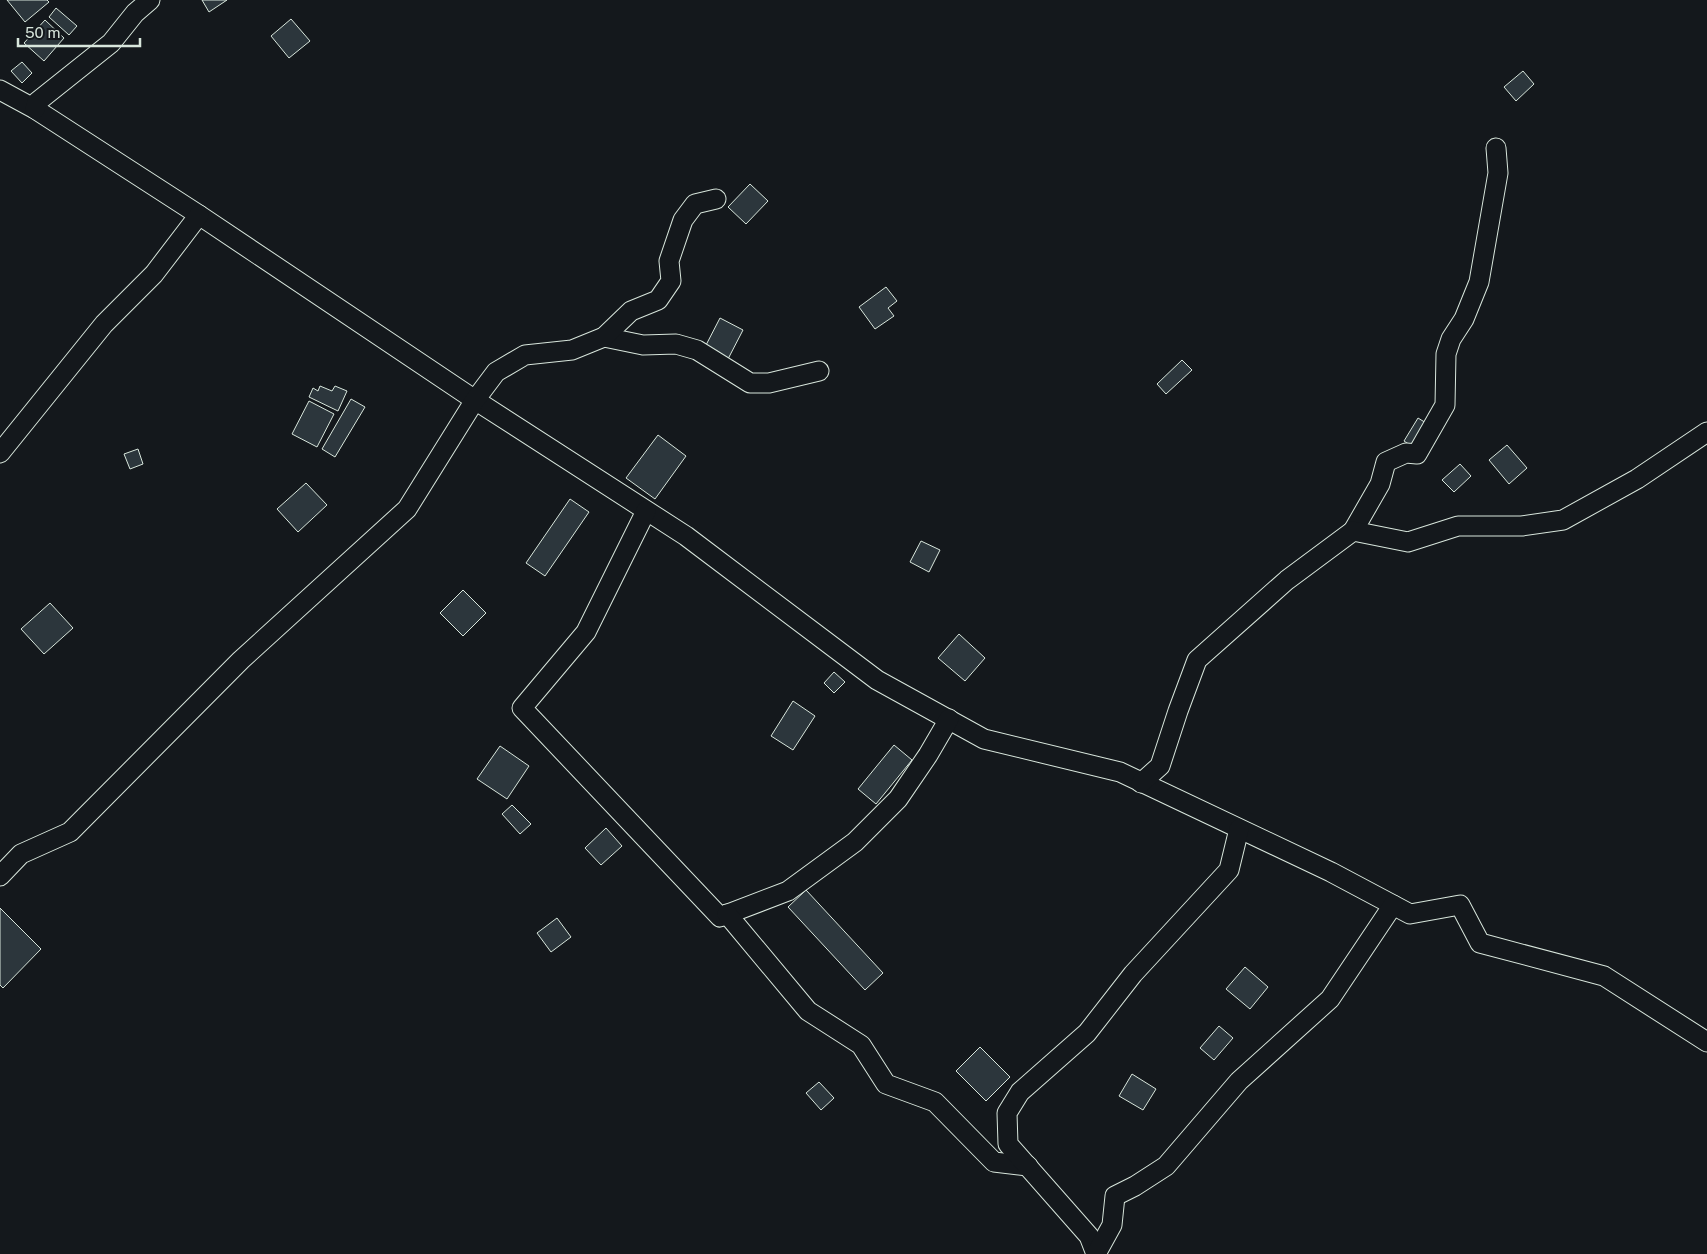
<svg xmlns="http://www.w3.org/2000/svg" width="1707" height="1254" viewBox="0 0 1707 1254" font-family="'Public Sans',sans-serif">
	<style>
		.building { fill: #2c363c; stroke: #d8e6dc }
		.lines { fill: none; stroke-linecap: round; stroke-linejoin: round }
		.minor-casing { stroke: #d8e6dc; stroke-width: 21 }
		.minor { stroke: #14181c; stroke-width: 19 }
	</style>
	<rect width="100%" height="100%" fill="#14181c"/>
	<g class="building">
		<polygon points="7,0 47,0 49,2 25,22"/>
		<polygon points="202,0 227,0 209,12"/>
		<polygon points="56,8 77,26 69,35 49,17"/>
		<polygon points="291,19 310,41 289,58 271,36"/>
		<polygon points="45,20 64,38 44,61 24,43"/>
		<polygon points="22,62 32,73 22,83 11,71"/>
		<polygon points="1523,71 1534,84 1516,101 1504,87"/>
		<polygon points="750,184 768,201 746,224 728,207"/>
		<polygon points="886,287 897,301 888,308 894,316 875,329 859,307"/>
		<polygon points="720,318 743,330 728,359 705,347"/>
		<polygon points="1182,360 1192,370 1166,394 1157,384"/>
		<polygon points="320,386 332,391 335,386 347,391 338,411 309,397 313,388 318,391"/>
		<polygon points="351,399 365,407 335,457 322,449"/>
		<polygon points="309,401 334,414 317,447 292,434"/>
		<polygon points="1418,418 1431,426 1416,449 1404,441"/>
		<polygon points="658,435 686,456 655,499 626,478"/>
		<polygon points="1507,445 1527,468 1509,484 1489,460"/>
		<polygon points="138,449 143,464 130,469 124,454"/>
		<polygon points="1460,464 1471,476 1454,492 1442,480"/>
		<polygon points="306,483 327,505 298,532 277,509"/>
		<polygon points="570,499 589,512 545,576 526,563"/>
		<polygon points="921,541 940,550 929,572 910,562"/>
		<polygon points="463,590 486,613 463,636 440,613"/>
		<polygon points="50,603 73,628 44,654 21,629"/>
		<polygon points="959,634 985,658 965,681 938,658"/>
		<polygon points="834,672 845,682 834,693 824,683"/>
		<polygon points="793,701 815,716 793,750 771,736"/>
		<polygon points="894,745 912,760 876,804 858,789"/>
		<polygon points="500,746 529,766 507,799 477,779"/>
		<polygon points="512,805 531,824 520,834 502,814"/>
		<polygon points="606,828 622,846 601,865 585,848"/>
		<polygon points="806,890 883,973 865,990 788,907"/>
		<polygon points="0,908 41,949 3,988 0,985"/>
		<polygon points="557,918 571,937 551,952 537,933"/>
		<polygon points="1245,967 1268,987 1250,1009 1226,989"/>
		<polygon points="1219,1026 1233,1038 1214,1060 1200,1048"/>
		<polygon points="980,1047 1010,1077 986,1101 956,1071"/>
		<polygon points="1132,1074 1156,1089 1143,1110 1119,1096"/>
		<polygon points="819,1082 834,1098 821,1110 806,1093"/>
	</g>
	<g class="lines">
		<defs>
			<g id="minor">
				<polyline points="0,90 35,109 199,215 475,400 686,536 877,680 984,739 1120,772 1331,872 1410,914 1460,905 1480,943 1604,976 1707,1042"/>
				<polyline points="35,109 37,102 111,43 135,13 150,0"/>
				<polyline points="604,337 643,345 676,344 697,350 750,383 769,383 819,371"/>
				<polyline points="0,453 104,324 154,274 199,215"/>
				<polyline points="646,511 586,632 522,708 720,917 788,891 855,842 898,799 928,755 949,719"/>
				<polyline points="1353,531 1380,484 1386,462 1406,453 1417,454 1445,405 1446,354 1451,339 1464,319 1479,282 1498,173 1496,148"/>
				<polyline points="1141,783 1160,766 1178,711 1197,660 1287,580 1353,531 1408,542 1458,526 1522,526 1563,520 1637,479 1707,432"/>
				<polyline points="0,876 21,854 70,832 241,660 407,509 475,400 496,372 525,355 572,350 604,337 631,311 658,300 671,281 669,261 683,220 695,204 716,199"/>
				<polyline points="727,914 808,1011 861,1045 886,1084 935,1102 994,1162 1028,1166"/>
				<polyline points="1096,1254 1089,1236 1008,1144 1007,1113 1020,1092 1087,1033 1133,974 1229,870 1239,829"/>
				<polyline points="1096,1254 1112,1225 1115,1196 1135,1186 1166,1166 1239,1081 1330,999 1393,905"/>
			</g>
		</defs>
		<use href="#minor" class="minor-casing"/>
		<use href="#minor" class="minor"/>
	</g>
	<path d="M18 38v8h122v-8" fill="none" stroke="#d8e6dc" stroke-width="2.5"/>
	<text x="25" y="38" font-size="15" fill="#d8e6dc" stroke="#14181c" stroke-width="4" paint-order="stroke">50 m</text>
</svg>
